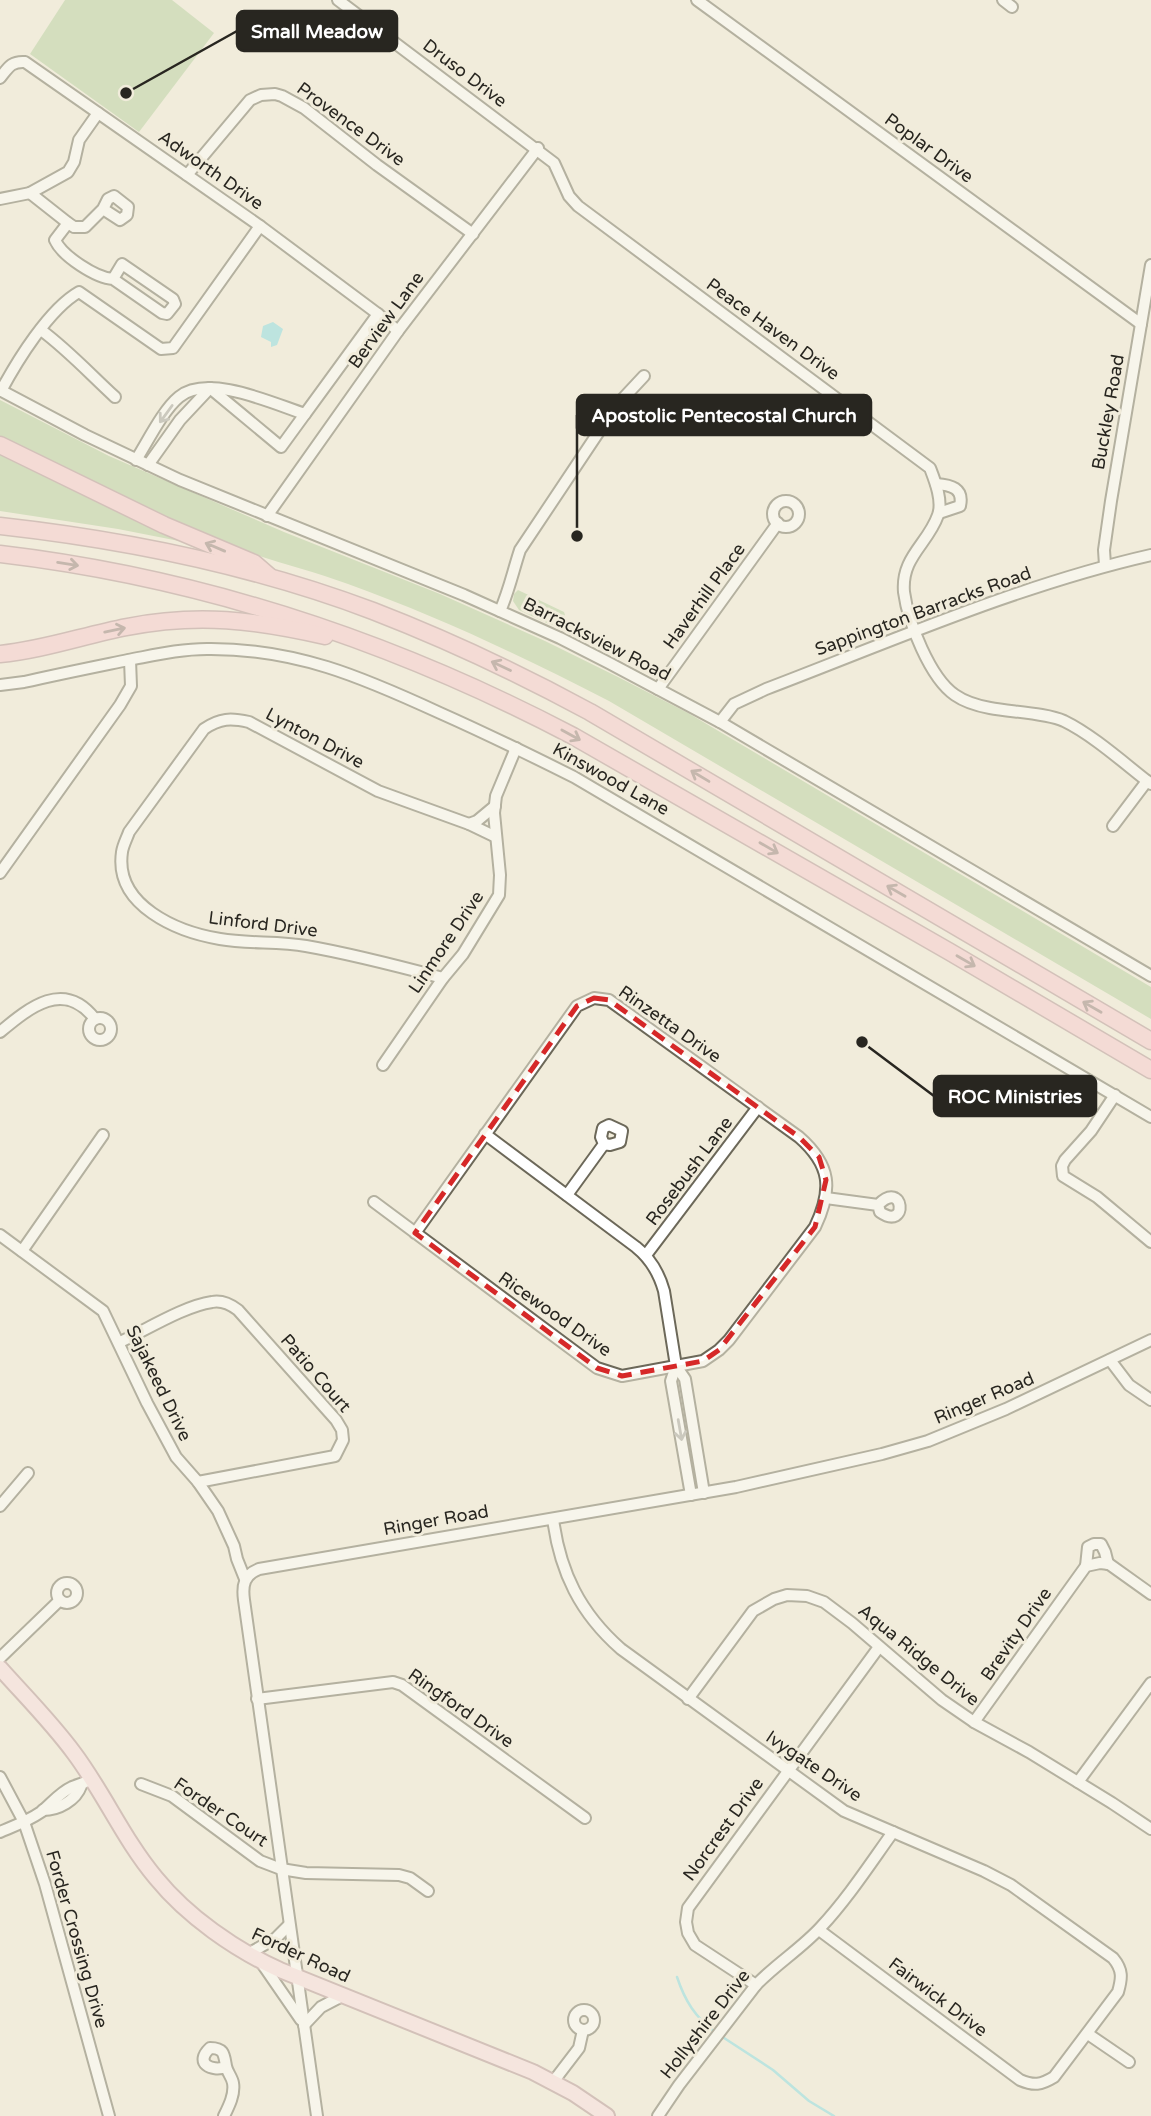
<svg xmlns="http://www.w3.org/2000/svg" width="1151" height="2116" viewBox="0 0 1151 2116" font-family="'Varela Round',sans-serif">
	<style>
		.green { fill: #b1cc9c }
		.water { fill: #7ed9e4 }
		.lines { fill: none; stroke-linecap: round; stroke-linejoin: round }
		.stream { stroke: #7ed9e4; stroke-width: 2.5 }
		.minor-casing { stroke: #6c6859; stroke-width: 14 }
		.major-casing { stroke: #af8d91; stroke-width: 18 }
		.highway-casing { stroke: #af8d91; stroke-width: 19 }
		.minor { stroke: #fff; stroke-width: 10 }
		.major { stroke: #fbdce2; stroke-width: 14 }
		.highway { stroke: #f8c5ce; stroke-width: 16 }
		.oneway { stroke: #9e9d9b }
		.oneway2 { stroke: #907677 }
		.marked { fill: none; stroke: #d62828; stroke-width: 5; stroke-dasharray: 14 9; stroke-linejoin: round }
		.labels { text-anchor: middle; dominant-baseline: central; stroke-width: 6; stroke-linejoin: round; paint-order: stroke }
		.street-label { font-size: 18px; fill: #282620; stroke: #f1ecdb }
		.leader { fill: none; stroke: #282620; stroke-width: 2.5 }
		.callout-dot { fill: #282620; stroke: #f1ecdb; stroke-width: 2.5 }
		.callout { fill: #282620; stroke: #282620; stroke-width: 2.5 }
		.callout-label { font-size: 19px; text-anchor: middle; font-weight: bold; fill: #fff }
	</style>
	<rect width="100%" height="100%" fill="#f1ecdb"/>
	<g class="green">
		<polygon points="65,0 172,0 214,33 139,132 30,54"/>
		<path d="M0 400 109 456 284 532 440 594 545 641 618 677 688 713 1151 987V1019L609 701C522 656 439 617 348 584 308 569 266 560 226 544 149 514 75 474 0 438Z"/>
		<polygon points="0,452 181,539 179,541 118,529 0,511"/>
		<polygon points="518,590 564,612 565,615 562,621 551,625 519,610 513,601 514,594"/>
	</g>
	<polygon class="water" points="273,322 283,329 277,345 271,347 271,342 261,337 263,326"/>
	<g class="lines">
		<g class="stream">
			<path d="M677 1977C685 2001 695 2017 716 2033"/>
			<polyline points="721,2036 773,2070 809,2101 834,2116"/>
		</g>
		<defs>
			<g id="minor">
				<path d="M338 0 554 163 569 196 578 206 930 468C935 481 943 501 938 515 928 544 901 557 904 592 908 622 930 678 955 695 965 702 979 706 990 708 1011 712 1046 713 1064 721 1093 735 1125 764 1151 784"/>
				<polyline points="697,0 1141,324"/>
				<polyline points="1003,0 1012,7"/>
				<path d="M0 78C8 68 11 61 25 62L260 226 378 314 398 331"/>
				<polyline points="187,175 250,100 261,95 275,94 282,96 304,108 377,165 473,234"/>
				<polyline points="30,193 68,223 74,227 85,227 103,209 108,199 114,196 128,207 127,215 120,220 103,209"/>
				<polyline points="0,199 30,193 68,172 74,162 79,140 98,113"/>
				<path d="M68 223 55 240C62 256 96 278 113 279L122 264 173 299 175 304 167 314 162 313 113 279"/>
				<path d="M41 330C68 350 90 374 115 397"/>
				<polyline points="210,388 281,447 305,414"/>
				<polyline points="0,390 85,435 180,480 464,595 560,638 609,663 720,722 1151,976"/>
				<path d="M1 391C17 361 49 309 79 292L161 349 173 348 260 226"/>
				<path d="M136 460C148 441 163 410 179 397 208 373 274 404 305 414L378 314"/>
				<polyline points="148,465 180,420 210,388"/>
				<path d="M936 484C951 485 964 488 960 506L939 513"/>
				<circle cx="786" cy="514" r="13"/>
				<polyline points="267,516 398,331 538,148"/>
				<polyline points="1105,565 1104,550 1111,501 1151,265"/>
				<path d="M500 611C509 591 513 571 520 550L616 406 644 376"/>
				<path d="M0 685 24 682C59 674 94 667 128 660 155 655 180 649 207 649 295 648 362 677 440 713 485 733 530 755 574 777L1151 1117"/>
				<polyline points="658,689 778,523"/>
				<path d="M720 722 734 704 766 689C892 641 1019 585 1151 555"/>
				<polyline points="469,824 477,821 495,806"/>
				<polyline points="1113,826 1147,781"/>
				<polyline points="0,873 120,705 131,686 130,660"/>
				<path d="M443 978C398 966 352 954 306 946 278 941 249 944 220 939 178 932 114 906 122 852 123 845 127 838 129 832L204 729C220 718 231 718 249 722L378 791 469 824 496 837"/>
				<circle cx="100" cy="1029" r="11"/>
				<path d="M0 1032C30 1007 64 979 95 1019"/>
				<polyline points="383,1065 443,978 463,954 499,895 500,875 494,813 496,796 516,748"/>
				<polyline points="1115,1095 1091,1131 1065,1160 1062,1166 1063,1176 1097,1197 1151,1242"/>
				<path d="M485 1134 636 1247C651 1259 659 1273 664 1291L676 1366 685 1379 704 1493"/>
				<polyline points="567,1195 604,1144 601,1137 603,1128 609,1125 622,1131 620,1142 610,1145 604,1144"/>
				<path d="M826 1198 878 1205 880 1212C909 1232 904 1178 878 1205"/>
				<path d="M374 1202 597 1368 622 1376 703 1361 719 1350 729 1340 815 1227C833 1189 831 1165 799 1137L609 1000 594 998 577 1006 415 1233"/>
				<polyline points="0,1235 103,1311 147,1403 176,1457 198,1482 218,1511 234,1546 237,1559 245,1579"/>
				<polyline points="22,1251 103,1135"/>
				<polyline points="646,1255 758,1107"/>
				<path d="M120 1342C146 1330 184 1306 212 1302 222 1300 230 1304 238 1310L336 1420 342 1430 343 1440 335 1456 198 1482"/>
				<polyline points="1110,1360 1129,1385 1151,1400"/>
				<polyline points="676,1366 671,1381 691,1495"/>
				<polyline points="0,1506 28,1473"/>
				<path d="M553 1519C560 1572 580 1613 621 1649L844 1811 984 1871 1011 1885 1113 1958C1123 1970 1122 1978 1118 1992L1054 2077C1041 2085 1034 2086 1020 2080L819 1930"/>
				<polyline points="1086,1566 1088,1547 1094,1544 1101,1544 1105,1552 1108,1564"/>
				<circle cx="67" cy="1593" r="10"/>
				<polyline points="0,1658 60,1600"/>
				<polyline points="257,1699 393,1682 402,1685 585,1818"/>
				<polyline points="688,1699 753,1611 774,1599 787,1595 807,1596 824,1602 852,1623 942,1700 974,1722 1029,1752 1112,1803 1151,1829"/>
				<polyline points="974,1722 1086,1566 1100,1563 1109,1564 1151,1594"/>
				<polyline points="0,1777 24,1822 45,1884 109,2116"/>
				<polyline points="1078,1782 1151,1683"/>
				<polyline points="141,1784 172,1796 260,1861 281,1869 306,1873 399,1875 410,1878 428,1891"/>
				<path d="M43 1810C59 1810 76 1800 81 1786"/>
				<path d="M0 1832C14 1826 28 1821 41 1812 51 1804 59 1793 72 1787 79 1784 85 1783 92 1779"/>
				<polyline points="248,1954 276,1938 289,1925"/>
				<polyline points="261,1962 301,2020"/>
				<polyline points="756,1985 695,1945 688,1933 686,1922 688,1908 879,1647"/>
				<circle cx="584" cy="2020" r="10"/>
				<polyline points="304,2025 321,2007 342,1996"/>
				<polyline points="1088,2034 1129,2062"/>
				<polyline points="553,2082 579,2048 583,2030"/>
				<path d="M224 2116C229 2106 235 2094 233 2083 232 2077 227 2072 226 2066 224 2054 224 2048 210 2048 194 2063 211 2072 226 2067"/>
				<path d="M317 2116 244 1600C242 1585 244 1575 259 1569L736 1487 882 1454 928 1441 1006 1409 1151 1340"/>
				<path d="M658 2116 679 2085 756 1985C776 1964 802 1948 821 1927 848 1898 870 1864 893 1832"/>
			</g>
			<path id="major" d="M0 1668C25 1696 52 1723 74 1753 104 1793 124 1840 156 1878 187 1916 235 1950 280 1970L533 2072 573 2093 607 2116"/>
			<g id="highway">
				<polyline points="0,445 164,525 254,563 269,576"/>
				<path d="M0 526C126 540 254 566 373 611 448 640 520 674 590 712L1151 1041"/>
				<path d="M0 554C204 578 392 641 573 736L950 952 1151 1070"/>
				<path d="M0 654C43 650 85 635 127 627 198 613 255 620 325 636"/>
			</g>
		</defs>
		<use href="#minor" class="minor-casing"/>
		<use href="#major" class="major-casing"/>
		<use href="#highway" class="highway-casing"/>
		<use href="#minor" class="minor"/>
		<use href="#major" class="major"/>
		<use href="#highway" class="highway"/>
	</g>
	<defs><path id="oneway-shaft" d="M-6 0H5M1.5-3L5.5 0L1.5 3" fill="none" stroke-width="1.6" stroke-linecap="round" stroke-linejoin="round" transform="scale(1.75)"/></defs>
	<g class="oneway">
		<use href="#oneway-shaft" transform="translate(166 414) rotate(126)"/>
		<use href="#oneway-shaft" transform="translate(680 1430) rotate(80)"/>
	</g>
	<g class="oneway2">
		<use href="#oneway-shaft" transform="translate(215 547) rotate(-157)"/>
		<use href="#oneway-shaft" transform="translate(68 564) rotate(9)"/>
		<use href="#oneway-shaft" transform="translate(115 630) rotate(-12)"/>
		<use href="#oneway-shaft" transform="translate(501 666) rotate(-155)"/>
		<use href="#oneway-shaft" transform="translate(571 735) rotate(29)"/>
		<use href="#oneway-shaft" transform="translate(700 776) rotate(-149)"/>
		<use href="#oneway-shaft" transform="translate(769 848) rotate(30)"/>
		<use href="#oneway-shaft" transform="translate(896 891) rotate(-150)"/>
		<use href="#oneway-shaft" transform="translate(966 961) rotate(30)"/>
		<use href="#oneway-shaft" transform="translate(1092 1007) rotate(-150)"/>
	</g>
	<path d="M0 0H1151V2116H0ZM594 998 609 1000 799 1137 819 1157 826 1180 815 1227 719 1350 703 1361 622 1376 597 1368 415 1233 577 1006Z" fill="#f1ecdb" fill-opacity=".55" fill-rule="evenodd"/>
	<path class="marked" d="M594 998 609 1000 799 1137 819 1157 826 1180 815 1227 719 1350 703 1361 622 1376 597 1368 415 1233 577 1006Z"/>
	<g class="labels">
		<g class="street-label">
			<text transform="translate(465 73) rotate(37)">Druso Drive</text>
			<text transform="translate(351 124) rotate(36)">Provence Drive</text>
			<text transform="translate(929 148) rotate(36)">Poplar Drive</text>
			<text transform="translate(211 170) rotate(35)">Adworth Drive</text>
			<text transform="translate(386 320) rotate(-54)">Berview Lane</text>
			<text transform="translate(773 329) rotate(36)">Peace Haven Drive</text>
			<text transform="translate(1108 412) rotate(-80)">Buckley Road</text>
			<text transform="translate(704 596) rotate(-54)">Haverhill Place</text>
			<text transform="translate(923 611) rotate(-20)">Sappington Barracks Road</text>
			<text transform="translate(597 639) rotate(27)">Barracksview Road</text>
			<text transform="translate(315 738) rotate(28)">Lynton Drive</text>
			<text transform="translate(611 779) rotate(29)">Kinswood Lane</text>
			<text transform="translate(263 924) rotate(7)">Linford Drive</text>
			<text transform="translate(446 942) rotate(-56)">Linmore Drive</text>
			<text transform="translate(670 1024) rotate(35)">Rinzetta Drive</text>
			<text transform="translate(689 1171) rotate(-53)">Rosebush Lane</text>
			<text transform="translate(555 1314) rotate(35)">Ricewood Drive</text>
			<text transform="translate(316 1373) rotate(49)">Patio Court</text>
			<text transform="translate(159 1383) rotate(64)">Sajakeed Drive</text>
			<text transform="translate(984 1398) rotate(-23)">Ringer Road</text>
			<text transform="translate(436 1520) rotate(-10)">Ringer Road</text>
			<text transform="translate(1016 1634) rotate(-55)">Brevity Drive</text>
			<text transform="translate(919 1655) rotate(39)">Aqua Ridge Drive</text>
			<text transform="translate(461 1708) rotate(35)">Ringford Drive</text>
			<text transform="translate(814 1766) rotate(34)">Ivygate Drive</text>
			<text transform="translate(221 1812) rotate(34)">Forder Court</text>
			<text transform="translate(723 1829) rotate(-54)">Norcrest Drive</text>
			<text transform="translate(77 1939) rotate(74)">Forder Crossing Drive</text>
			<text transform="translate(301 1955) rotate(25)">Forder Road</text>
			<text transform="translate(938 1997) rotate(37)">Fairwick Drive</text>
			<text transform="translate(705 2024) rotate(-52)">Hollyshire Drive</text>
		</g>
	</g>
	<path class="leader" d="M126 93L237 31M577 536L577 415M862 1042L934 1096"/>
	<g class="callout-dot">
		<circle cx="126" cy="93" r="7"/>
		<circle cx="577" cy="536" r="7"/>
		<circle cx="862" cy="1042" r="7"/>
	</g>
	<g class="callout">
		<rect x="237" y="11" width="160" height="40" rx="7"/>
		<rect x="577" y="395" width="294" height="40" rx="7"/>
		<rect x="934" y="1076" width="162" height="40" rx="7"/>
	</g>
	<g class="callout-label">
		<text x="317" y="38">Small Meadow</text>
		<text x="724" y="422">Apostolic Pentecostal Church</text>
		<text x="1015" y="1103">ROC Ministries</text>
	</g>
</svg>
